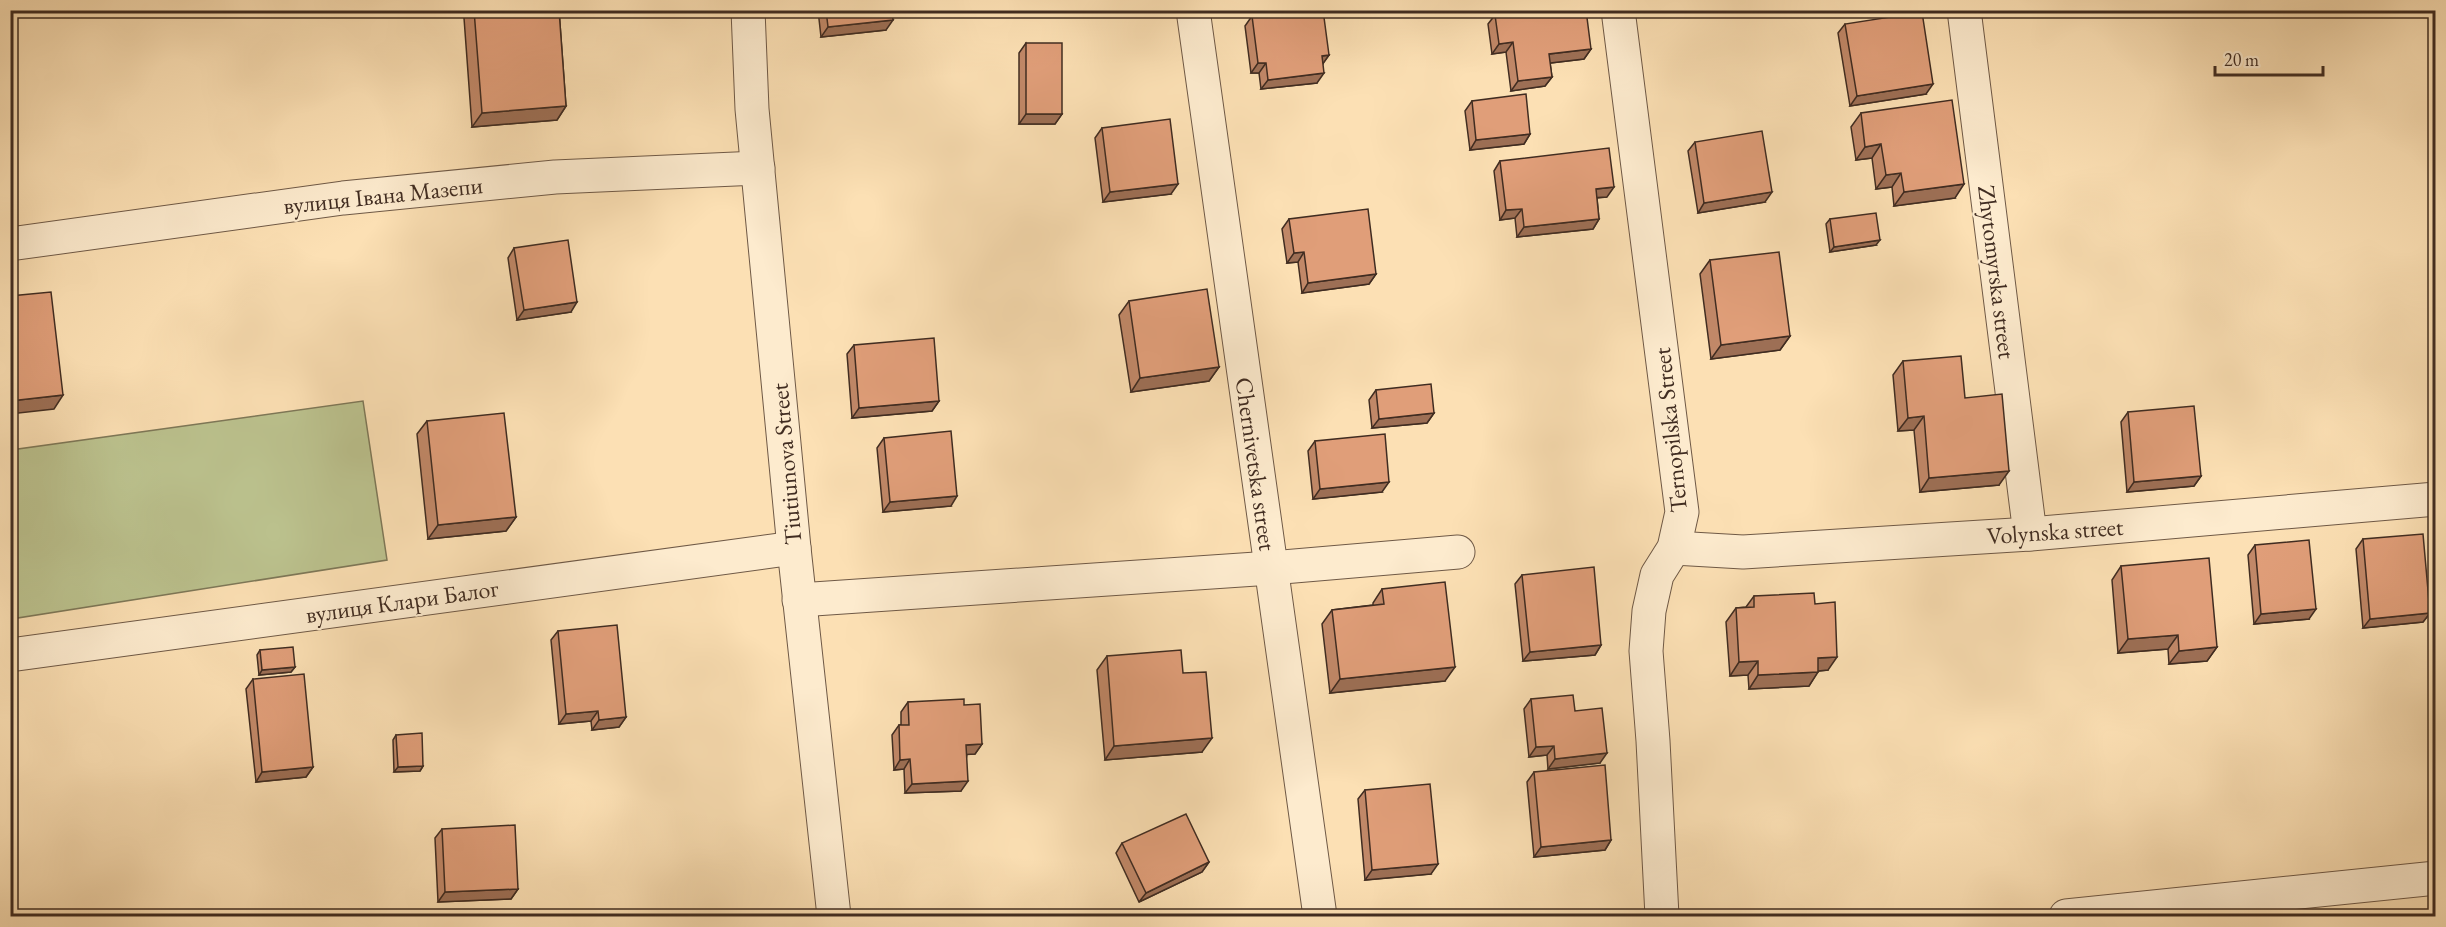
<svg xmlns="http://www.w3.org/2000/svg" width="2446" height="927" viewBox="0 0 2446 927" font-family="'EB Garamond',serif">
	<style>
		.green { fill: #bcc38f; stroke: #7e7858; stroke-width: 1.5 }
		.lines { fill: none; stroke-linecap: round; stroke-linejoin: round }
		.minor-casing { stroke: #6f5946; stroke-width: 35 }
		.minor { stroke: #fdebce; stroke-width: 33 }
		.wall { fill: #c18868; stroke: #402c21; stroke-width: 1.5 }
		.shaded-wall { fill: #9d6f55; stroke: #402c21; stroke-width: 1.5 }
		.building { fill: #e09e79; stroke: #402c21; stroke-width: 1.5 }
		.labels { text-anchor: middle; dominant-baseline: central; stroke-width: 4.5; stroke-linejoin: round; paint-order: stroke }
		.street-label { font-size: 24px; fill: #402c21; stroke: #fdebce }
	</style>
	<rect width="100%" height="100%" fill="#fce0b4"/>
	<filter id="stains"><feTurbulence type="fractalNoise" baseFrequency=".00333" numOctaves="4"/><feColorMatrix values="0 0 0 0 .2 0 0 0 0 .09 0 0 0 0 .02 0 0 0 .5 -.17"/></filter>
	<radialGradient id="worn" r=".72"><stop offset=".6" stop-color="#630" stop-opacity="0"/><stop offset="1" stop-color="#630" stop-opacity=".3"/></radialGradient>
	<polygon class="green" points="363,401 387,560 11,619 11,450"/>
	<g class="lines">
		<defs>
			<g id="minor">
				<polyline points="748,10 752,109 794,548 834,916"/>
				<polyline points="1193,10 1320,916"/>
				<polyline points="1618,10 1682,512 1674,548 1657,575 1649,611 1646,651 1653,741 1662,916"/>
				<polyline points="1964,10 2030,534"/>
				<polyline points="10,244 343,198 555,177 758,168"/>
				<polyline points="1674,548 1743,552 2030,534 2436,499"/>
				<polyline points="799,600 1271,568 1458,552"/>
				<polyline points="10,655 794,548"/>
				<polyline points="2066,916 2436,878"/>
			</g>
		</defs>
		<use href="#minor" class="minor-casing"/>
		<use href="#minor" class="minor"/>
	</g>
	<g class="wall">
		<polygon points="469,10 559,10 566,106 557,120 472,127 464,18"/>
		<polygon points="818,10 892,10 886,30 821,37"/>
		<polygon points="1495,15 1591,49 1584,59 1550,63 1552,77 1545,86 1511,91 1506,52 1492,54 1488,24"/>
		<polygon points="1252,16 1329,55 1323,63 1317,83 1261,89 1259,73 1251,73 1245,26"/>
		<polygon points="1845,24 1926,94 1850,106 1838,33"/>
		<polygon points="1026,43 1062,114 1055,124 1019,124 1019,53"/>
		<polygon points="1472,101 1530,134 1524,144 1470,150 1465,111"/>
		<polygon points="1861,113 1955,198 1894,206 1892,187 1876,189 1872,158 1856,160 1851,127"/>
		<polygon points="1102,128 1171,194 1103,202 1095,138"/>
		<polygon points="1695,142 1765,202 1698,213 1688,151"/>
		<polygon points="1500,161 1607,197 1597,198 1599,219 1593,229 1517,237 1515,218 1500,220 1494,171"/>
		<polygon points="1289,219 1376,274 1369,284 1302,293 1298,262 1287,263 1282,229"/>
		<polygon points="1830,219 1876,245 1830,252 1826,224"/>
		<polygon points="514,248 571,312 517,320 508,258"/>
		<polygon points="1710,260 1790,336 1780,350 1711,359 1700,274"/>
		<polygon points="1129,301 1219,367 1209,381 1131,392 1119,315"/>
		<polygon points="854,345 939,401 932,411 852,418 847,354"/>
		<polygon points="1903,361 1965,398 1999,485 1920,492 1914,430 1898,431 1893,375"/>
		<polygon points="1376,390 1434,413 1427,423 1372,428 1369,400"/>
		<polygon points="2128,412 2201,476 2194,486 2127,492 2121,422"/>
		<polygon points="427,421 516,517 506,531 428,539 417,434"/>
		<polygon points="884,438 951,506 883,512 877,448"/>
		<polygon points="1315,441 1382,492 1313,499 1308,451"/>
		<polygon points="2363,539 2430,613 2423,622 2363,628 2356,549"/>
		<polygon points="2255,545 2309,619 2254,624 2248,555"/>
		<polygon points="2121,566 2217,647 2207,661 2169,664 2168,649 2118,653 2112,580"/>
		<polygon points="1522,575 1601,645 1595,655 1523,661 1515,584"/>
		<polygon points="1382,589 1445,681 1330,693 1322,624 1332,610 1373,605 1373,603"/>
		<polygon points="1754,596 1815,604 1828,670 1818,671 1809,686 1749,689 1748,675 1730,676 1726,622 1736,608 1746,607"/>
		<polygon points="558,631 626,717 619,727 592,730 591,721 559,724 551,640"/>
		<polygon points="260,650 295,667 291,672 259,675 257,655"/>
		<polygon points="1107,656 1183,673 1202,752 1105,760 1097,670"/>
		<polygon points="253,679 313,767 306,777 256,782 246,689"/>
		<polygon points="1531,699 1575,711 1600,763 1548,769 1547,755 1529,757 1524,709"/>
		<polygon points="908,702 964,705 982,744 975,754 967,754 961,791 905,793 904,769 894,770 892,735 899,725 901,725 901,712"/>
		<polygon points="396,735 423,766 420,771 394,772 393,740"/>
		<polygon points="1534,772 1611,840 1605,850 1534,857 1527,782"/>
		<polygon points="1365,790 1431,874 1365,880 1358,799"/>
		<polygon points="442,829 518,889 511,899 438,902 435,838"/>
		<polygon points="1122,843 1209,862 1202,872 1139,902 1116,853"/>
	</g>
	<g class="shaded-wall">
		<polygon points="893,20 886,30 821,37 828,27"/>
		<polygon points="1513,42 1506,52 1492,54 1499,44"/>
		<polygon points="1591,49 1584,59 1542,64 1549,54"/>
		<polygon points="1329,55 1322,65 1322,56"/>
		<polygon points="1258,63 1266,63 1259,73 1251,73"/>
		<polygon points="1324,73 1317,83 1261,89 1268,80"/>
		<polygon points="1552,77 1545,86 1511,91 1518,81"/>
		<polygon points="1933,84 1926,94 1850,106 1857,96"/>
		<polygon points="566,106 557,120 472,127 482,113"/>
		<polygon points="1026,114 1062,114 1055,124 1019,124"/>
		<polygon points="1530,134 1524,144 1470,150 1476,140"/>
		<polygon points="1881,144 1872,158 1856,160 1865,147"/>
		<polygon points="1901,173 1892,187 1876,189 1886,175"/>
		<polygon points="1178,184 1171,194 1103,202 1110,192"/>
		<polygon points="1964,184 1955,198 1894,206 1904,192"/>
		<polygon points="1614,187 1607,197 1589,198 1596,189"/>
		<polygon points="1772,192 1765,202 1698,213 1704,203"/>
		<polygon points="1522,209 1515,218 1500,220 1506,210"/>
		<polygon points="1599,219 1593,229 1517,237 1524,227"/>
		<polygon points="1880,240 1876,245 1830,252 1834,247"/>
		<polygon points="1304,252 1298,262 1287,263 1294,253"/>
		<polygon points="1376,274 1369,284 1302,293 1308,283"/>
		<polygon points="577,302 571,312 517,320 524,310"/>
		<polygon points="1790,336 1780,350 1711,359 1721,345"/>
		<polygon points="1219,367 1209,381 1131,392 1140,378"/>
		<polygon points="63,395 54,409 10,414 10,401"/>
		<polygon points="939,401 932,411 852,418 859,408"/>
		<polygon points="1434,413 1427,423 1372,428 1379,419"/>
		<polygon points="1924,416 1914,430 1898,431 1908,418"/>
		<polygon points="2009,471 1999,485 1920,492 1929,478"/>
		<polygon points="2201,476 2194,486 2127,492 2134,482"/>
		<polygon points="1389,482 1382,492 1313,499 1320,489"/>
		<polygon points="957,496 951,506 883,512 890,502"/>
		<polygon points="516,517 506,531 428,539 438,525"/>
		<polygon points="2316,609 2309,619 2254,624 2261,614"/>
		<polygon points="2430,613 2423,622 2363,628 2370,619"/>
		<polygon points="2178,635 2168,649 2118,653 2128,639"/>
		<polygon points="1601,645 1595,655 1523,661 1530,652"/>
		<polygon points="2217,647 2207,661 2169,664 2179,651"/>
		<polygon points="1837,657 1828,670 1808,672 1818,658"/>
		<polygon points="1758,661 1748,675 1730,676 1739,662"/>
		<polygon points="295,667 291,672 259,675 262,670"/>
		<polygon points="1455,667 1445,681 1330,693 1340,679"/>
		<polygon points="1818,672 1809,686 1749,689 1758,675"/>
		<polygon points="598,711 591,721 559,724 566,714"/>
		<polygon points="626,717 619,727 592,730 599,720"/>
		<polygon points="1212,738 1202,752 1105,760 1114,746"/>
		<polygon points="982,744 975,754 959,755 966,745"/>
		<polygon points="1554,746 1547,755 1529,757 1536,747"/>
		<polygon points="1607,753 1600,763 1548,769 1555,759"/>
		<polygon points="910,759 904,769 894,770 900,760"/>
		<polygon points="423,766 420,771 394,772 398,767"/>
		<polygon points="313,767 306,777 256,782 262,772"/>
		<polygon points="968,781 961,791 905,793 912,784"/>
		<polygon points="1611,840 1605,850 1534,857 1541,847"/>
		<polygon points="1209,862 1202,872 1139,902 1146,893"/>
		<polygon points="1438,864 1431,874 1365,880 1372,870"/>
		<polygon points="518,889 511,899 438,902 445,892"/>
	</g>
	<g class="building">
		<polygon points="474,10 559,10 566,106 482,113"/>
		<polygon points="826,10 892,10 893,20 828,27"/>
		<polygon points="1297,10 1323,10 1329,55 1322,56 1324,73 1268,80 1266,63 1258,63 1252,16"/>
		<polygon points="1529,10 1586,10 1591,49 1549,54 1552,77 1518,81 1513,42 1499,44 1495,15"/>
		<polygon points="1922,12 1933,84 1857,96 1845,24"/>
		<rect x="1026" y="43" width="36" height="71"/>
		<polygon points="1526,94 1530,134 1476,140 1472,101"/>
		<polygon points="1952,100 1964,184 1904,192 1901,173 1886,175 1881,144 1865,147 1861,113"/>
		<polygon points="1170,119 1178,184 1110,192 1102,128"/>
		<polygon points="1762,131 1772,192 1704,203 1695,142"/>
		<polygon points="1609,148 1614,187 1596,189 1599,219 1524,227 1522,209 1506,210 1500,161"/>
		<polygon points="1368,209 1376,274 1308,283 1304,252 1294,253 1289,219"/>
		<polygon points="1876,213 1880,240 1834,247 1830,219"/>
		<polygon points="568,240 577,302 524,310 514,248"/>
		<polygon points="1779,252 1790,336 1721,345 1710,260"/>
		<polygon points="1207,289 1219,367 1140,378 1129,301"/>
		<polygon points="51,292 63,395 10,401 10,296"/>
		<polygon points="934,338 939,401 859,408 854,345"/>
		<polygon points="1961,356 1965,398 2002,394 2009,471 1929,478 1924,416 1908,418 1903,361"/>
		<polygon points="1431,384 1434,413 1379,419 1376,390"/>
		<polygon points="2194,406 2201,476 2134,482 2128,412"/>
		<polygon points="504,413 516,517 438,525 427,421"/>
		<polygon points="951,431 957,496 890,502 884,438"/>
		<polygon points="1385,434 1389,482 1320,489 1315,441"/>
		<polygon points="2423,534 2430,613 2370,619 2363,539"/>
		<polygon points="2309,540 2316,609 2261,614 2255,545"/>
		<polygon points="2209,558 2217,647 2179,651 2178,635 2128,639 2121,566"/>
		<polygon points="1594,567 1601,645 1530,652 1522,575"/>
		<polygon points="1445,582 1455,667 1340,679 1332,610 1384,604 1382,589"/>
		<polygon points="1814,593 1815,604 1835,602 1837,657 1818,658 1818,672 1758,675 1758,661 1739,662 1736,608 1754,607 1754,596"/>
		<polygon points="617,625 626,717 599,720 598,711 566,714 558,631"/>
		<polygon points="293,647 295,667 262,670 260,650"/>
		<polygon points="1181,650 1183,673 1206,672 1212,738 1114,746 1107,656"/>
		<polygon points="304,674 313,767 262,772 253,679"/>
		<polygon points="1573,695 1575,711 1602,708 1607,753 1555,759 1554,746 1536,747 1531,699"/>
		<polygon points="964,699 964,705 980,704 982,744 966,745 968,781 912,784 910,759 900,760 899,725 909,725 908,702"/>
		<polygon points="422,733 423,766 398,767 396,735"/>
		<polygon points="1605,765 1611,840 1541,847 1534,772"/>
		<polygon points="1430,784 1438,864 1372,870 1365,790"/>
		<polygon points="1186,814 1209,862 1146,893 1122,843"/>
		<polygon points="515,825 518,889 445,892 442,829"/>
	</g>
	<g class="labels">
		<g class="street-label">
			<text transform="translate(383 195) rotate(-6)">вулиця Івана Мазепи</text>
			<text transform="translate(1997 272) rotate(83)">Zhytomyrska street</text>
			<text transform="translate(1670 430) rotate(-96)">Ternopilska Street</text>
			<text transform="translate(786 464) rotate(-95)">Tiutiunova Street</text>
			<text transform="translate(1256 464) rotate(82)">Chernivetska street</text>
			<text transform="translate(2055 531) rotate(-4)">Volynska street</text>
			<text transform="translate(402 601) rotate(-8)">вулиця Клари Балог</text>
		</g>
	</g>
	<rect width="2446" height="927" fill="none" stroke="#fce0b4" stroke-width="36"/>
	<rect x="12" y="12" width="2422" height="903" fill="none" stroke="#402c21" stroke-width="3"/>
	<rect x="18" y="18" width="2410" height="891" fill="none" stroke="#402c21" stroke-width="1.5"/>
	<path d="M2215 66v9h108v-9" fill="none" stroke="#402c21" stroke-width="3"/>
	<text x="2224" y="66" font-size="18" fill="#402c21" stroke="#fdebce" stroke-width="4.5" paint-order="stroke">20 m</text>
	<rect width="100%" height="100%" filter="url(#stains)"/>
	<rect width="100%" height="100%" fill="url(#worn)"/>
</svg>
